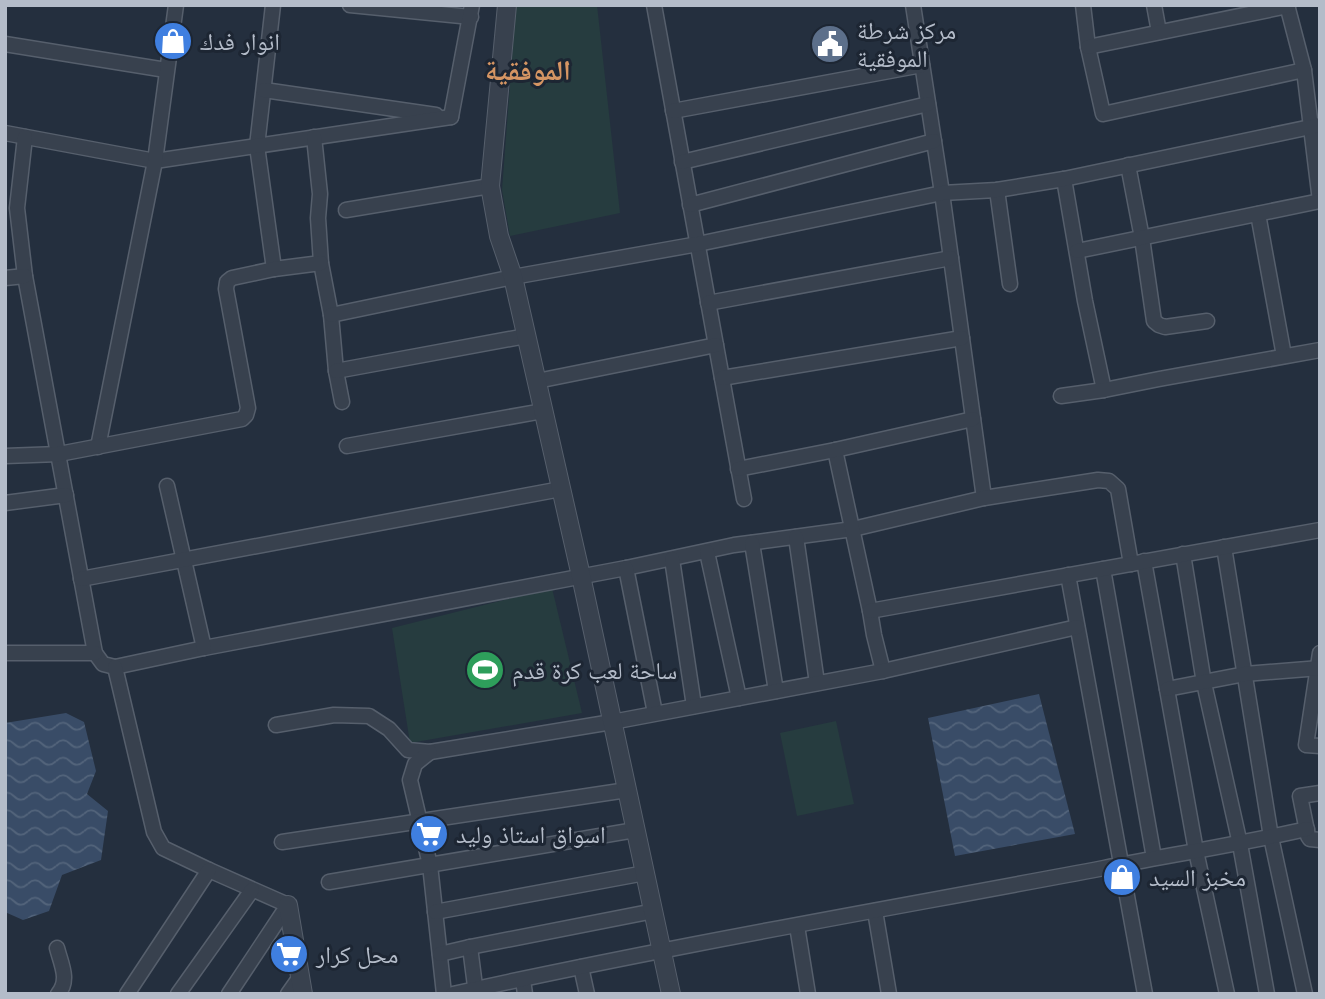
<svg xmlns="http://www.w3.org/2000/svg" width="1325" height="999" viewBox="0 0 1325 999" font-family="Helvetica,'Noto Naskh Arabic',sans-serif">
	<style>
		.park { fill: #263c3f }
		.water { fill: url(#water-waves) }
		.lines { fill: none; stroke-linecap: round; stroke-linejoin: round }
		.minor-casing { stroke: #565f6c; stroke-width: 17 }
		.tertiary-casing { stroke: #565f6c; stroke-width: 20 }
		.minor { stroke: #38414e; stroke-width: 14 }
		.tertiary { stroke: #38414e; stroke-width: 18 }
		.labels { text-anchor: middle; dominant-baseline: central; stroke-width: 6; stroke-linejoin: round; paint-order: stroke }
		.poi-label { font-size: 24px; fill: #b4bcc9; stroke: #1d2633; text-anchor: start }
		.quarter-label { font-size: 28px; font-weight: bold; fill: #d59563; stroke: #1d2633 }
	</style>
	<defs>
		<pattern id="water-waves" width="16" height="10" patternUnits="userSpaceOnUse" patternTransform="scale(1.75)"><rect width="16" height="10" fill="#394c67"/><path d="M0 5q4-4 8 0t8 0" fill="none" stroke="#53647b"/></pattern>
	</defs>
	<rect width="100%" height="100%" fill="#242f3e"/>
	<g class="park">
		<polygon points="516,5 597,5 620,213 510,236 502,190"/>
		<polygon points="552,588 582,713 410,743 392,628"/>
		<polygon points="836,721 854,804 797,816 780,733"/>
	</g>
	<g class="water">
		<polygon points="1039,694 1075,834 955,856 928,718"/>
		<polygon points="66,713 84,722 96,771 87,794 108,811 101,860 62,875 49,911 23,920 5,912 5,723"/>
	</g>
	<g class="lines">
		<defs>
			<g id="minor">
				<polyline points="273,5 257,146 274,269"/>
				<polyline points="350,5 471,17"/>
				<polyline points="654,5 744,499"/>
				<polyline points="913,5 942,193 984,498"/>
				<polyline points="1083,5 1088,47 1103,114 1304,70"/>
				<polyline points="1154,5 1159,32"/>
				<polyline points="1287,5 1304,70 1320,201"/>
				<polyline points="5,44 166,70"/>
				<polyline points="1088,47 1288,6"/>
				<polyline points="264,90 436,115"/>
				<polyline points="673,111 922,65"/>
				<polyline points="451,117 472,5"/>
				<polyline points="5,133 155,161 451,117"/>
				<polyline points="25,137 17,208 25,276 95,653 103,664 115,667 204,648 626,568 734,545 853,529 984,498 1098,480 1109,481 1118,489 1131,564"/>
				<polyline points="314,137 320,194 318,218 321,263 331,315 336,371 342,402"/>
				<polyline points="682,162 928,104"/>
				<polyline points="1128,165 1142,238 1154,321 1159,325 1165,327 1207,321"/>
				<polyline points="1064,179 1085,301 1104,390"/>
				<polyline points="997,190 1010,284"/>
				<polyline points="690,205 934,141"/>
				<polyline points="346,210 490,186"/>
				<polyline points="1258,214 1284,356"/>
				<polyline points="1077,251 1320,201"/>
				<polyline points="5,278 25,276"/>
				<polyline points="708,303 951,258"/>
				<polyline points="331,315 513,277 698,244 942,193 997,190 1064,179 1320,125"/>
				<polyline points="336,371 526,336"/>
				<polyline points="722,378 962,338"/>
				<polyline points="537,381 716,345"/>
				<polyline points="1061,396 1104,390 1159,379 1320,350"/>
				<polyline points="347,446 543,411"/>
				<polyline points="98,447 155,161 176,5"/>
				<polyline points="835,450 870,611 874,635 883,671"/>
				<polyline points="5,456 59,454 242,419 246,415 248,408 226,289 227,282 232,278 274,269 321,263"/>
				<polyline points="738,469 835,450 973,419"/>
				<polyline points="167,486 204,648"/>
				<polyline points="5,503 66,495"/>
				<polyline points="796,537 817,683"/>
				<polyline points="752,543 776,691"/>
				<polyline points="1224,547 1271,837 1305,994"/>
				<polyline points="707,552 739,698"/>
				<polyline points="1183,554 1204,683 1240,844 1267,994"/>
				<polyline points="672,559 694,706"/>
				<polyline points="1144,561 1196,851 1227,994"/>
				<polyline points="626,568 655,713"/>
				<polyline points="1103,569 1154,858"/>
				<polyline points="1068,575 1145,994"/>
				<polyline points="81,579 561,489"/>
				<polyline points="870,611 1320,530"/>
				<polyline points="5,653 95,653"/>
				<polyline points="1320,653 1306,745 1320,746"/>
				<polyline points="115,667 154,832 163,848 209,870 288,905 229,994"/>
				<polyline points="1167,689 1245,674 1320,668"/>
				<polyline points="276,725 334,715 369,716 389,729 408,750 430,752 612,722 883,671 1077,627"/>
				<polyline points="430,752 415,764 410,780 430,865 444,994"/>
				<polyline points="1320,793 1300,796 1308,836 1310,839 1320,840"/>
				<polyline points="282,842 627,790"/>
				<polyline points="329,882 635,830"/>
				<polyline points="875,911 889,994"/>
				<polyline points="435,912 645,873"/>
				<polyline points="797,926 808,994"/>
				<polyline points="470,947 476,994"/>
				<path d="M57 948C61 964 70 980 58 994"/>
				<polyline points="440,954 470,947 654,911"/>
				<polyline points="581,967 587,994"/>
				<polyline points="523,980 525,994"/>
				<polyline points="127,994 209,870"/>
				<polyline points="178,994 252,890"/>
				<polyline points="288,994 300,977"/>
				<path d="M453 994C669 946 887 909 1104 868 1171 855 1239 844 1307 829"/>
			</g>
			<g id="tertiary">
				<polyline points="507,5 490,186 499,236 513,277 581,576 671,994"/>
				<polyline points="288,905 303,994"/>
			</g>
		</defs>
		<use href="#minor" class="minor-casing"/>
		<use href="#tertiary" class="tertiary-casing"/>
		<use href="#minor" class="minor"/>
		<use href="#tertiary" class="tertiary"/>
	</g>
	<defs>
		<symbol id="shop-disc" viewBox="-11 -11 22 22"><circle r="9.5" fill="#3f7fe0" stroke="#1d2633"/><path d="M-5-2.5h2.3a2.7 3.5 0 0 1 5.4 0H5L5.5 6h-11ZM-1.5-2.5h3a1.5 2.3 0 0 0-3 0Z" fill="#fff"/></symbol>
		<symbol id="civic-disc" viewBox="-11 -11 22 22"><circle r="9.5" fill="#5c6f8a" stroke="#1d2633"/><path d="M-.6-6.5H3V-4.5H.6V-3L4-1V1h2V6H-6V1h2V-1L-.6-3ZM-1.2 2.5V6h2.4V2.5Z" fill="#fff"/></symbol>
		<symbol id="stadium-disc" viewBox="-11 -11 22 22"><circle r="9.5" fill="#2e9e5b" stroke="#1d2633"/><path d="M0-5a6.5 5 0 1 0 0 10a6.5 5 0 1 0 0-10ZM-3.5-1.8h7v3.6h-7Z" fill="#fff"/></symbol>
		<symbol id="supermarket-disc" viewBox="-11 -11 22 22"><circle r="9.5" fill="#3f7fe0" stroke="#1d2633"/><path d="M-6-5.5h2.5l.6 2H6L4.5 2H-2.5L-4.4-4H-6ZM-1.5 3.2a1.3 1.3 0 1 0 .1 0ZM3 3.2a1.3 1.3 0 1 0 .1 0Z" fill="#fff"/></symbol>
	</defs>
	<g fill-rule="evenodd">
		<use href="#shop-disc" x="151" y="19" width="44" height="44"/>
		<use href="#civic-disc" x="808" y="22" width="44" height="44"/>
		<use href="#stadium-disc" x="463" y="648" width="44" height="44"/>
		<use href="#supermarket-disc" x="407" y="812" width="44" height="44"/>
		<use href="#shop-disc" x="1100" y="855" width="44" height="44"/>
		<use href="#supermarket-disc" x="267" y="932" width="44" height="44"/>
	</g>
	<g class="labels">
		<g class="poi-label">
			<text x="857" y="30">مركز شرطة<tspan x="857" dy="28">الموفقية</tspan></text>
			<text x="200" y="41">انوار فدك</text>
			<text x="512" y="670">ساحة لعب كرة قدم</text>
			<text x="456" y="834">اسواق استاذ وليد</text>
			<text x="1149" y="877">مخبز السيد</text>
			<text x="316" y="954">محل كرار</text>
		</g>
		<g class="quarter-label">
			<text x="528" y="70">الموفقية</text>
		</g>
	</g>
	<rect width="1325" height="999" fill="none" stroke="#b4bcc9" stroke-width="14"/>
</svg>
